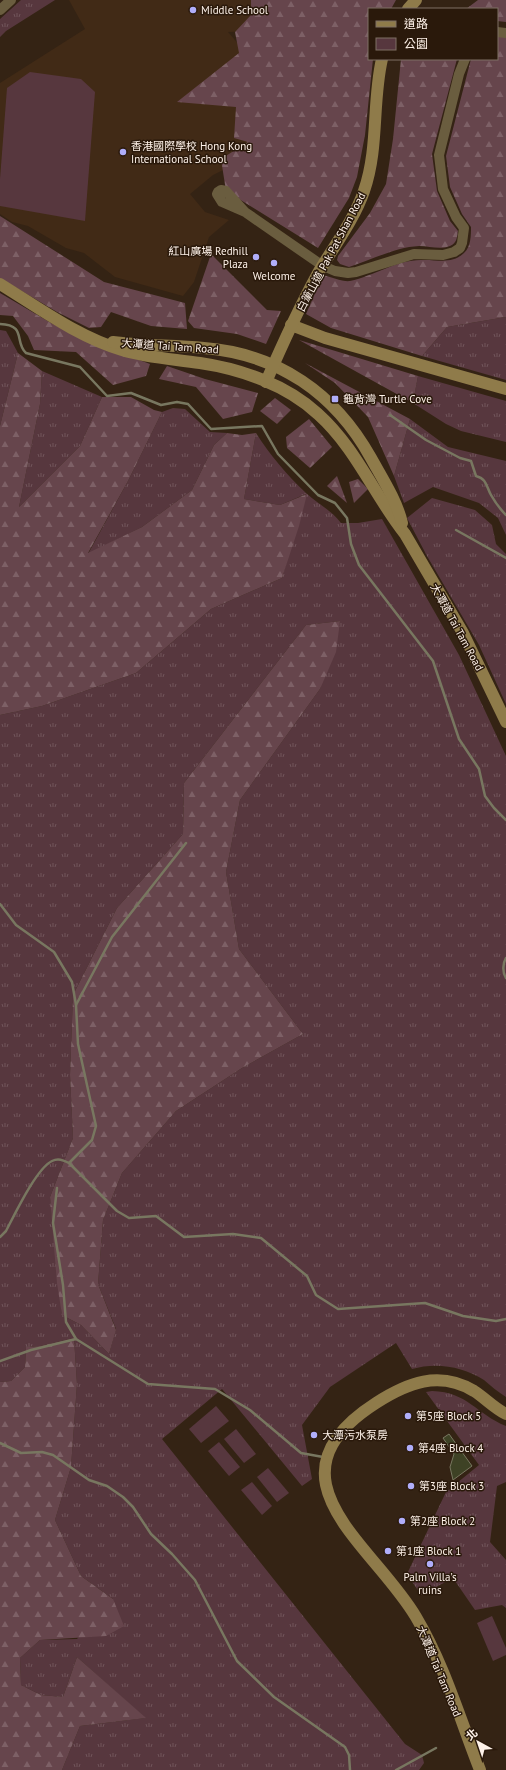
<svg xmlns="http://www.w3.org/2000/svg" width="506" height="1770" viewBox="0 0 506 1770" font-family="'PT Sans','Noto Sans TC',sans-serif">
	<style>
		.built { fill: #412a16 }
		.grass { fill: url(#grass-tufts); fill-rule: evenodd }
		.forest { fill: url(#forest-firs) }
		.park { fill: #57373e }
		.water { fill: #3e4225; stroke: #787760 }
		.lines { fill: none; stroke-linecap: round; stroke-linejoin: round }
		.stream { stroke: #787760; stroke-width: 2.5 }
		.street { stroke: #6a5d3f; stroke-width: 10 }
		.secondary { stroke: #8f7b4a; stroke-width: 12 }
		.poi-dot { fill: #b0aefa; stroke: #2a190b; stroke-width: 1.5 }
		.labels { text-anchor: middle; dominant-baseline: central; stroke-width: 3; stroke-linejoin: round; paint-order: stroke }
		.poi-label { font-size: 11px; fill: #fef2e9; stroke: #2a190b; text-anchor: start }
		.street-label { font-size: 11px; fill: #fef2e9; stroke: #2a190b }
	</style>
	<defs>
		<pattern id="grass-tufts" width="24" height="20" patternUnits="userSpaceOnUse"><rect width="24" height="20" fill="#57373e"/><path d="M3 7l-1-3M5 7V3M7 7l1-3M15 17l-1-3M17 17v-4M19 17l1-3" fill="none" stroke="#70545a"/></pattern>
		<pattern id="forest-firs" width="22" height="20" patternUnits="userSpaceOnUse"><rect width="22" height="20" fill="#66454c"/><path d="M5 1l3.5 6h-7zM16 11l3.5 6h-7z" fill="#7d6066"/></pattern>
	</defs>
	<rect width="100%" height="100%" fill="#342314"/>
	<polygon class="built" points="69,0 255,0 256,31 228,32 253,61 253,144 241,161 213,175 190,194 205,212 229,220 209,237 194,282 183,296 115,277 84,253 66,248 28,226 12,222 0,214 0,83 85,29"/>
	<g class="grass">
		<polygon points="21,0 55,0 6,31 0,37 0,19"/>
		<polygon points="506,317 506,380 422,356 447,327"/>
		<polygon points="0,330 6,331 18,353 0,426"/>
		<polygon points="42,371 102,397 80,446 19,507 40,404"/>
		<polygon points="418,376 506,401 506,442 461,431 446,424 413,403"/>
		<polygon points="173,408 185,409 210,432 227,433 214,445 192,490 142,527 88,554 128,481 162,412"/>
		<polygon points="410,419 448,447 506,461 506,535 498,518 479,503 433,487 404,503 394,476"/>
		<path d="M256 433C270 455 287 475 306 493 318 504 330 509 341 523H358L382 519 459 655 506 756V1397C498 1392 491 1386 484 1380 463 1366 435 1362 412 1369L396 1343 330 1387 302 1425 312 1479 302 1486 222 1389 162 1439 405 1744 422 1755 424 1763 419 1770H62L80 1726 145 1718 77 1657 63 1697 41 1695 21 1685 20 1658 40 1640 77 1639 113 1599 81 1576 55 1520 71 1467 77 1384 74 1338 40 1346 26 1347 25 1367 11 1381 0 1382V715L42 706 136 673 211 609 282 578 306 494 280 505 244 499ZM340 621 320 689 240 800 226 872 239 949 303 1034 242 1068 176 1111 122 1173 103 1220 98 1284 116 1329 109 1354 81 1325 62 1315 50 1197 73 1138 70 1075 73 995 117 908 183 834 184 783 306 625Z"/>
		<polygon points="432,498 475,510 492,525 496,544 506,554 506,704 479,645 427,556 407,518"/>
		<path d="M432 1391C468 1392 476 1414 506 1426V1482L497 1486 490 1542 506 1560V1608L502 1605 475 1610 453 1578 421 1595 407 1574 446 1492 479 1465 426 1392Z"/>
	</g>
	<g class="forest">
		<polygon points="251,0 396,0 391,9 369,9 369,59 373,59 365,135 357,177 349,198 318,248 226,191 221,159 248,142 234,138 236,107 177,102 239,53 235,32 251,15"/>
		<polygon points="478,0 506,0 506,22 497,21 497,9 466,9"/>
		<path d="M497 34 506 36V317L447 327 422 356 331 328 306 314 323 275C331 277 343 282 350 281 374 276 396 260 421 260 436 259 452 265 464 253 471 247 471 235 471 227L462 214 450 187 446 156 471 59H497Z"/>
		<path d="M401 59H457L432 154 437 191 450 221 458 231C457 237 457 243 450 246 440 250 430 246 419 246 396 247 371 260 349 267L340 264 337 260 338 256 370 213 386 184 393 139Z"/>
		<polygon points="0,216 104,282 185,303 187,329 151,326 111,312 101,327 89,328 57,312 0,278"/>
		<polygon points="211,254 267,310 281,311 266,344 237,334 194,328 188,321"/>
		<polygon points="0,293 51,323 83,339 150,364 146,376 113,385 76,352 34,350 28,336 13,316 0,315"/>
		<polygon points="299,340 418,376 413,403"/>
		<polygon points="18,353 42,371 40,404 19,507 80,446 102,397 131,397 154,410 162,412 128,481 88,553 142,527 192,490 214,445 227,433 242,435 256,433 244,499 280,505 307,494 299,526 282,578 211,609 136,673 42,706 0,715 0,426"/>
		<polygon points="305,363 410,419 394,476 368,417 335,383"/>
		<polygon points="167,366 205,379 258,393 252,412 223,419 196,387 159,379"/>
		<polygon points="275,398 291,410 277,424 260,411"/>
		<polygon points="309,419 332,447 310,468 287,448 286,437"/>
		<polygon points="337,476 347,503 327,486"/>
		<polygon points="358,479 368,489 354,503 349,482"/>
		<polygon points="340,621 336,652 320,689 240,800 226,872 239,949 303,1034 242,1068 176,1111 122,1173 103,1220 98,1284 116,1330 109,1354 81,1325 62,1315 57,1283 50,1197 73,1138 70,1075 73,995 117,908 183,834 184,783 306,625"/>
		<polygon points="74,1338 77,1384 71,1467 55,1520 81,1576 113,1599 124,1626 106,1636 40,1640 20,1658 21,1685 41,1695 63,1697 77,1657 146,1718 80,1726 62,1770 0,1770 0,1382 11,1381 25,1367 26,1347 40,1346"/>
	</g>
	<g class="park">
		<polygon points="30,72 81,79 95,92 85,221 0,206 0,179 7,88"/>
		<polygon points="216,1406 229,1421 201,1443 189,1429"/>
		<polygon points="236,1429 256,1454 244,1463 224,1439"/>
		<polygon points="219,1442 240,1467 229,1476 208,1451"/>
		<polygon points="268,1468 289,1493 277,1502 257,1477"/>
		<polygon points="252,1482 272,1506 262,1515 241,1490"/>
		<polygon points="492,1616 506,1648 506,1655 493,1661 477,1623"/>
	</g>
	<polygon class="water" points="449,1434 472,1466 453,1480 450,1467 454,1454 443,1438"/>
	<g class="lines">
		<g class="stream">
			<path d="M0 324C27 325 14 342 26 353L80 367 107 396 131 393 161 405 177 402 188 404 211 429 262 426 278 454 318 495 335 503 347 518 351 544 359 565 433 661 459 739 479 769 485 796 494 808 506 820"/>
			<path d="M390 415 426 440 460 458 471 461 476 476C487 479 486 486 491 495 495 502 500 509 506 515"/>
			<polyline points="456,530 506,558"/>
			<polyline points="0,904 16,925 54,952 72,982 76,1005"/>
			<path d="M506 958C503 963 502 972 506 978"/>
			<polyline points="69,1163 92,1140 96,1126 78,1044 76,1005 112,937 186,843"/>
			<polyline points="57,1188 53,1223 63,1285 66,1322 76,1339"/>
			<path d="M0 1237 6 1231C15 1214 36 1169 52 1161 58 1158 63 1160 69 1163L117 1211 129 1218 156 1216 184 1237 233 1234 261 1238 307 1276 316 1295 338 1309 425 1303 463 1316 496 1321 506 1319"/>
			<polyline points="0,1361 31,1350 76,1339 148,1384 215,1389 250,1410 301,1453 323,1457"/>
			<polyline points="0,1443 21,1453 42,1452 53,1455 89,1480 107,1486 123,1497 133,1507 151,1534 172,1554 195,1580 237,1661 274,1697 345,1747 349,1755 350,1770"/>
			<polyline points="396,1770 436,1748"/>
		</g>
		<g class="street">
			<polyline points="0,10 11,0"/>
			<polyline points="497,32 506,33"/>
			<polyline points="245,212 226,191 221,190 218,192 217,194 222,202 245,212 323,266 335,271 348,273 356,272 414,254 443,255 454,252 460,248 462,243 464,228 456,217 443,189 439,155 459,74 465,59"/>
		</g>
		<g class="secondary">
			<polyline points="408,9 416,0"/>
			<path d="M0 284C39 308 78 337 122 350 148 358 174 359 200 363 241 369 287 385 318 414 356 448 374 495 405 534L463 633 506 722"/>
			<polyline points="291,325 325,338 506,389"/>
			<path d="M113 342C143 346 173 345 204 348 278 354 335 393 371 458 382 478 397 501 402 523"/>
			<path d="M266 382C282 345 299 308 318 273 334 246 354 220 364 191 379 148 372 102 382 59"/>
			<path d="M480 1770C460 1719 444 1664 416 1617 373 1544 259 1478 376 1403 407 1383 439 1370 474 1391 485 1398 494 1408 506 1414"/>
		</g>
	</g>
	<g class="poi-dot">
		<circle cx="193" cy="10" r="4"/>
		<circle cx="123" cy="152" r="4"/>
		<circle cx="256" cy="257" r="4"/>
		<circle cx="274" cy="263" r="4"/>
		<rect x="331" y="395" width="8" height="8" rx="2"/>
		<circle cx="408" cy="1416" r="4"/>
		<circle cx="314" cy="1435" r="4"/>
		<circle cx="410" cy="1448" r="4"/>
		<circle cx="411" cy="1486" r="4"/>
		<circle cx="402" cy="1521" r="4"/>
		<circle cx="388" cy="1551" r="4"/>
		<circle cx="430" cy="1564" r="4"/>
	</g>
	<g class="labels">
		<g class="poi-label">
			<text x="201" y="10">Middle School</text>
			<text x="131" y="146">香港國際學校 Hong Kong<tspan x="131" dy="13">International School</tspan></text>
			<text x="248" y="251" text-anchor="end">紅山廣場 Redhill<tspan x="248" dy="13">Plaza</tspan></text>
			<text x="274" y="276" text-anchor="middle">Welcome</text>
			<text x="343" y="399">龜背灣 Turtle Cove</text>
			<text x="416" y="1416">第5座 Block 5</text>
			<text x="322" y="1435">大潭污水泵房</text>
			<text x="418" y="1448">第4座 Block 4</text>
			<text x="419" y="1486">第3座 Block 3</text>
			<text x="410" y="1521">第2座 Block 2</text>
			<text x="396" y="1551">第1座 Block 1</text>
			<text x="430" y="1577" text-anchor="middle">Palm Villa’s<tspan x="430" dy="13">ruins</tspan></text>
		</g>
		<g class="street-label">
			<text transform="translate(331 252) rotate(-62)">白筆山道 Pak Pat Shan Road</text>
			<text transform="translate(170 346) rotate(4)">大潭道 Tai Tam Road</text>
			<text transform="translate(457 627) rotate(61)">大潭道 Tai Tam Road</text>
			<text transform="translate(439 1671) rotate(67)">大潭道 Tai Tam Road</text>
		</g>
	</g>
	<rect x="368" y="8" width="130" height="52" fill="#2a190b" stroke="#7f7064"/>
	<rect x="376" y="21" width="20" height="6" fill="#8f7b4a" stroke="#7f7064"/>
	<text x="404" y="28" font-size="12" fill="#fef2e9">道路</text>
	<rect x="376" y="38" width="20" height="12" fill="#57373e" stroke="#7f7064"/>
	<text x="404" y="48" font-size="12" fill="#fef2e9">公園</text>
	<g transform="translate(478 1742) rotate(320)" stroke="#2a190b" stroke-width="3" paint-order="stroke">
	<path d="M0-3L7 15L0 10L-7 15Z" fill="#fef2e9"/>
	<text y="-6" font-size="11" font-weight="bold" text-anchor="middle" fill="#fef2e9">北</text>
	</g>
</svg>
